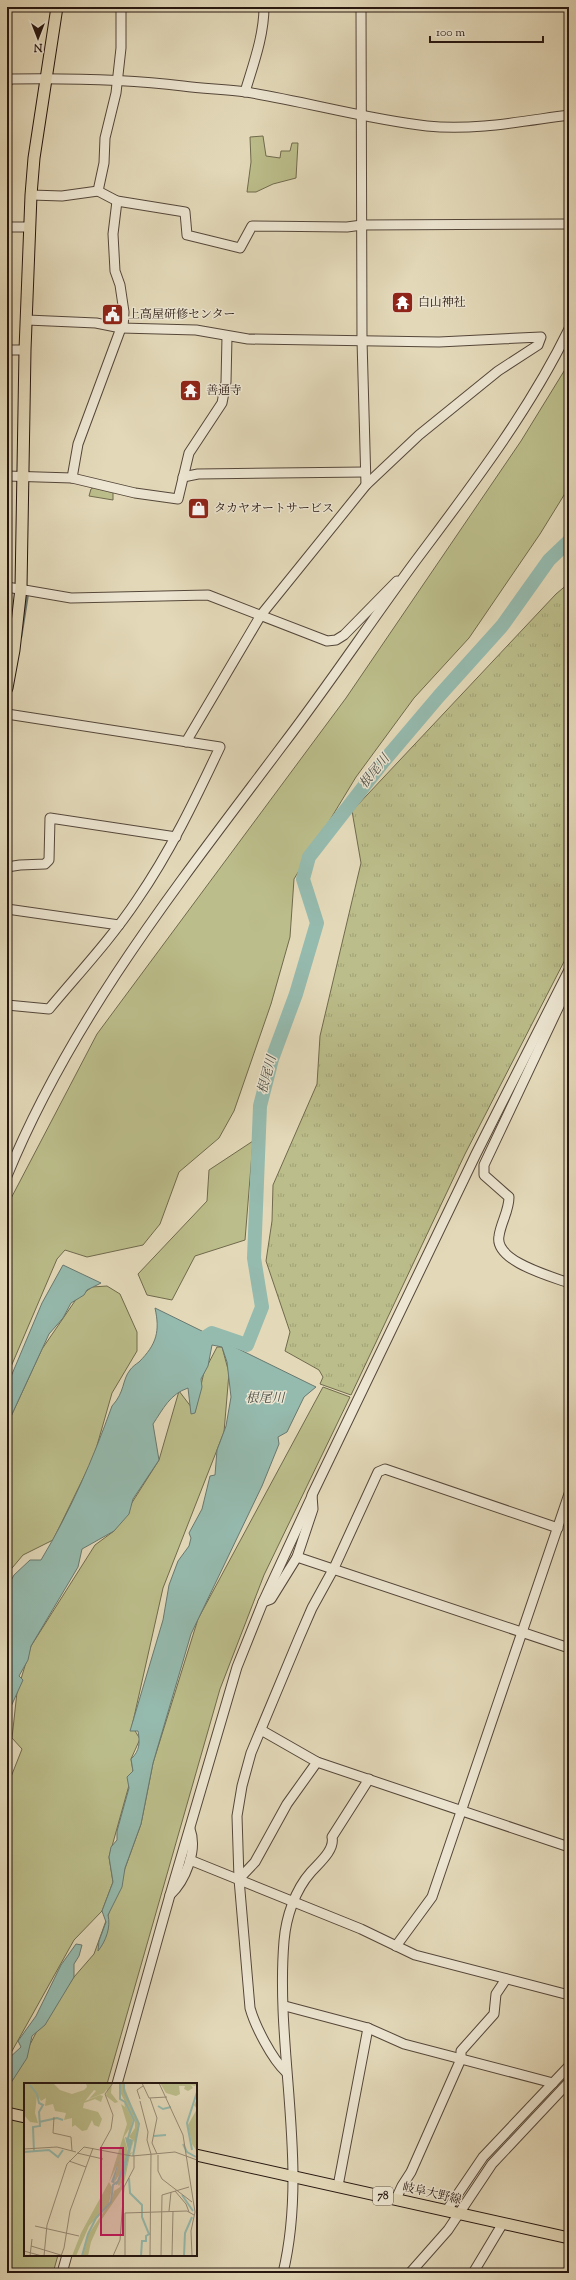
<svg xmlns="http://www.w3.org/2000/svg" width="576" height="2280" viewBox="0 0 576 2280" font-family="'Sorts Mill Goudy','Noto Serif JP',serif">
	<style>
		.green { fill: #bbbd8a; stroke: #706a4d }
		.park { fill: url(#park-tufts); stroke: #706a4d }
		.water { fill: #95baae; stroke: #69786f }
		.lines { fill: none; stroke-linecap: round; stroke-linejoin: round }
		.stream { stroke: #69786f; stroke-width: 2.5 }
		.river { stroke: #95baae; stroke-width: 14 }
		.minor-casing { stroke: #55473a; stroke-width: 11 }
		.major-casing { stroke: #261610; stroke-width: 13 }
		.minor { stroke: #ede6d2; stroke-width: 9 }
		.major { stroke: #e3d9b9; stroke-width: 11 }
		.labels { text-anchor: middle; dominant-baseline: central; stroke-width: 3; stroke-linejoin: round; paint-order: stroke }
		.shield { fill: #ede6d2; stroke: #62544a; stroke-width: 1 }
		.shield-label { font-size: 11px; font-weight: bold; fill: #261610 }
		.poi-label { font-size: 12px; fill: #261610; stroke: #ede6d2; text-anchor: start }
		.street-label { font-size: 12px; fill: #261610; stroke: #ede6d2 }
		.water-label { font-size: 13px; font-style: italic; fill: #4d4f47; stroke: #ede6d2 }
		.inset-river { fill: none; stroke: #95baae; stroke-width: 2 }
		.inset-road { fill: none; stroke: #978b75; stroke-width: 1 }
		.view { fill: #c2185b; fill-opacity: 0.15; stroke: #c2185b; stroke-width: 2 }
		.inset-edge { fill: none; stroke: #261610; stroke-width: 2 }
	</style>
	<defs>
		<pattern id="park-tufts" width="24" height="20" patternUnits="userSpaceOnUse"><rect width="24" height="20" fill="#bbbd8a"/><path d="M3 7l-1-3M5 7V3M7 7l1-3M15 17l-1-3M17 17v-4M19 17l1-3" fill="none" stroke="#a1a276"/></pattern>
	</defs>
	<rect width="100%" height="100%" fill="#e3d9b9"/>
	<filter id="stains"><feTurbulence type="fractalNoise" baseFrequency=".005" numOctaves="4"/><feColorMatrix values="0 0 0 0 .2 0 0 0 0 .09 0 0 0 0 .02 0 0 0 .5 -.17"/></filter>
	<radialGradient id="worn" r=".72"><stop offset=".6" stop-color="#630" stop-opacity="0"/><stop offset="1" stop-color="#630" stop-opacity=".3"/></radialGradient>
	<g class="green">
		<polygon points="263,136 266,156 280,158 281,151 290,151 292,143 298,143 296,178 273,184 256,192 247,192 251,162 250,137"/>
		<polygon points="569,363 569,487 540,534 469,638 414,698 356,777 294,879 290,937 271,1004 234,1111 219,1138 179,1172 160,1224 143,1245 87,1257 65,1250 57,1259 7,1376 7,1206 97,1034 346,698 521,441"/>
		<polygon points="96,486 113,490 113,500 89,496 91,489"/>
		<polygon points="253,1141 245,1240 195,1256 172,1300 147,1295 138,1274 207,1201 209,1170"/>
		<polygon points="107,1286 120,1294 137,1332 137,1351 112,1393 94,1456 53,1540 23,1555 7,1574 7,1425 42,1349 77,1298 92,1287"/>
		<polygon points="217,1347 222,1347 229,1373 224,1432 163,1588 132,1726 140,1739 131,1759 133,1771 109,1857 113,1882 102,1911 74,1940 7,2060 7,1787 22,1749 12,1738 17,1692 31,1646 95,1545 114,1531 159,1460 179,1391 195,1412 204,1372"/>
		<polygon points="323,1387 350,1397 264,1575 220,1689 107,2084 25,2084 25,2255 58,2255 53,2273 7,2273 7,2089 38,2029 74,1977 94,1954 141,1824 153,1763 198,1619"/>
	</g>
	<polygon class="park" points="569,583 569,952 465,1154 351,1395 320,1384 323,1377 319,1370 285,1351 290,1332 266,1261 272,1221 273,1185 317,1084 320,1036 361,863 352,811 556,594"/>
	<g class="water">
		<polygon points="63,1265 101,1283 87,1290 84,1295 71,1303 63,1318 49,1334 7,1425 7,1386 42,1303"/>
		<path d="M155 1308 316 1387 304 1397 287 1432 278 1437 279 1444 262 1486 191 1634 153 1763 141 1824 125 1868 122 1887 108 1915C111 1927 106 1941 98 1951L99 1941 106 1922 102 1911 113 1882 109 1857 111 1847 117 1840V1831L129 1788 127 1777 133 1771 131 1759C140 1751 140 1742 138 1731H130L163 1620 169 1585 178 1561 189 1546 191 1538 189 1533 202 1509 210 1476 215 1475 217 1450 226 1426 231 1397 227 1362 222 1347 212 1345 208 1366 201 1379 202 1387 195 1413 191 1414 188 1388C170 1394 163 1409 153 1424L159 1460 133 1499 129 1514 114 1531 82 1549 78 1567 31 1646 28 1660 19 1676 23 1680 9 1711 7 1722V1588L14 1575 30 1560H41C70 1512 93 1459 112 1406 125 1392 122 1380 130 1370 132 1367 136 1364 139 1362 157 1344 160 1331 155 1308Z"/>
		<path d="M7 1744C12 1759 12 1772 7 1787Z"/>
		<polygon points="76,1944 82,1945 79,1956 74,1964 74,1977 45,2025 32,2036 27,2058 7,2089 7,2060 21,2047 18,2041 36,2016 61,1965"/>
	</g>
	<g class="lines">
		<g class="stream">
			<polyline points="21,637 28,593"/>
			<polyline points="7,709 11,689"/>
		</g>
		<polyline class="river" points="195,1344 212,1333 247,1345 262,1307 254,1258 260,1106 272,1059 296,994 317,923 303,879 309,857 383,762 439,696 502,626 549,560 569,541"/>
		<defs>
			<g id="minor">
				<polyline points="361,7 362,340 366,485"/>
				<path d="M7 82 11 79C70 78 124 79 183 86 204 89 225 89 246 92 307 102 366 119 427 126 474 131 523 121 569 115"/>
				<path d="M245 92C253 65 264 36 264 7"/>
				<polyline points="98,191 104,163 105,138 116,93 121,48 121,7"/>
				<polyline points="31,195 62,196 98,191 117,201 185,212 187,235 240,248 252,226 347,227 362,225 569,224"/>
				<polyline points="117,201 113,234 115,271 120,285 124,312 123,328"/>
				<polyline points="7,227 29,227"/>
				<polyline points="27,320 96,323 121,328 196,330 248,339 439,342 541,337 538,345 498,371 419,435 366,485 261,615 186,742"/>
				<polyline points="7,350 25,350"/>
				<polyline points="7,476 72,478 135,493 178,499 189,453 222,403 226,382 227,337"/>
				<polyline points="183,477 198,474 365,472"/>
				<polyline points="72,478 78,444 121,328"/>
				<polyline points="7,587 71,598 208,595 327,641 336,640 344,635 397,581"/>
				<path d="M7 714 220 747C195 800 170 852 137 900 111 939 79 973 49 1009L7 1005"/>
				<polyline points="7,867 20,865 45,864 49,860 50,818 176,837"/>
				<polyline points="7,909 119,925"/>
				<path d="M569 985 484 1165V1175L509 1197C509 1211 501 1222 499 1236 494 1261 550 1276 569 1283"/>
				<path d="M7 1176C72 1017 180 882 282 746 328 686 369 624 414 563 470 488 528 413 569 329"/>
				<polyline points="297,1557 569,1648"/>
				<polyline points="263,1602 271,1599 297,1557 313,1509 312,1495 476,1154 569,970"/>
				<polyline points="261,1730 317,1762 569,1847"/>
				<polyline points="190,1860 361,1929 415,1955 569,1995"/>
				<polyline points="239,1879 255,1862 287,1804 317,1762"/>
				<polyline points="170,1895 237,1667 263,1602 312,1496"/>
				<polyline points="396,1946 432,1897 569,1494"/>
				<polyline points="285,2006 368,2028 404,2044 553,2083"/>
				<path d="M286 2072C272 2059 255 2026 250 2008L239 1879 237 1816 242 1786 251 1753 299 1638 312 1608 334 1568 378 1472 385 1469 558 1528"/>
				<path d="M117 2084 170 1895C185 1881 198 1850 190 1829"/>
				<polyline points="338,2186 368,2028"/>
				<polyline points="396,2199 402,2186 411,2172 461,2059 461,2051 494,2014 496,1994 506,1979"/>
				<polyline points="447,2210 483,2157 569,2066"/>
				<polyline points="62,2273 67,2255"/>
				<path d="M283 2273C309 2164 275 2051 284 1941 286 1917 295 1890 311 1872 319 1863 335 1850 332 1837L369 1779"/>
				<polyline points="410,2273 448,2230 492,2164 569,2082"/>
				<polyline points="473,2273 503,2223"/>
			</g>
			<g id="major">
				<polyline points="7,688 14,650 21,588 25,350 31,195 34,158 57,7"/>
				<polyline points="7,2113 25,2117"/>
				<polyline points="196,2155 569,2238"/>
			</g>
		</defs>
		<use href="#minor" class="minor-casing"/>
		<use href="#major" class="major-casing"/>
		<use href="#minor" class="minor"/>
		<use href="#major" class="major"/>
	</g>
	<defs>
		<symbol id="temple-square" viewBox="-11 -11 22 22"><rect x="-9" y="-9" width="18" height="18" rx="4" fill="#8f2418" stroke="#ede6d2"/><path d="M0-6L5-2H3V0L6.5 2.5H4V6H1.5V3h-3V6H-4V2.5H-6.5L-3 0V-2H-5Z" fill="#fff"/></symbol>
		<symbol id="civic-square" viewBox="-11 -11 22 22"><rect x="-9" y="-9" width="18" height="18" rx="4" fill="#8f2418" stroke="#ede6d2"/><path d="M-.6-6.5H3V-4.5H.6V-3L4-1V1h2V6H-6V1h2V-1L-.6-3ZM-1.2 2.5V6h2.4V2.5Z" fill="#fff"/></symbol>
		<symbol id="shop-square" viewBox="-11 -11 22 22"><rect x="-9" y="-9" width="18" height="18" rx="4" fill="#8f2418" stroke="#ede6d2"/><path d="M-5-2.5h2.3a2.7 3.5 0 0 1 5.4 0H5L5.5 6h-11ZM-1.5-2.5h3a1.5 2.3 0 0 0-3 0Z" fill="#fff"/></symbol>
	</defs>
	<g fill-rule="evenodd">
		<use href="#temple-square" x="390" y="290" width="25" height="25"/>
		<use href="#civic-square" x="100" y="302" width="25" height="25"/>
		<use href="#temple-square" x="178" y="378" width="25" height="25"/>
		<use href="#shop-square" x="186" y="496" width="25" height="25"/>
	</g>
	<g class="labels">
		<rect class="shield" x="373" y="2187" width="20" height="18" rx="3"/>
		<g class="shield-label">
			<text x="383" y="2196">78</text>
		</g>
		<g class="poi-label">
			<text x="418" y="303">白山神社</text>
			<text x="128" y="315">上高屋研修センター</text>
			<text x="206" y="391">善通寺</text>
			<text x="214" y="509">タカヤオートサービス</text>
		</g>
		<g class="street-label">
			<text transform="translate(432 2194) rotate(13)">岐阜大野線</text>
		</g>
		<g class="water-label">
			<text transform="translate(375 772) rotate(-51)">根尾川</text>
			<text transform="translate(268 1075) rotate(-75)">根尾川</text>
			<text x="265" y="1399">根尾川</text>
		</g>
	</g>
	<g transform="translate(24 2083)">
		<rect width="173" height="173" fill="#e3d9b9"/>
		<path d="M97 0H99L115 43 111 63 110 57 108 63 106 70 109 69 106 72 99 105 76 139 67 159 64 173H58L64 152 87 118 90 108 96 104 100 95 95 103 93 100 97 93 99 90 100 93 109 57 105 54 111 45V37L97 11ZM100 19 109 37 105 51 104 53 105 46 100 54 104 68 97 89 90 100 94 81 85 99 103 41 97 21 101 24Z" fill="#bbbd8a"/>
		<path d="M0 0H29L36 7 48 11 60 7 63 4 62 0H88L87 10 94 19 91 20 82 13 83 6 80 10 65 16 72 8 70 7 61 18 76 12 79 13 77 19 71 16 60 20 59 25 74 29 78 36 75 44 70 42 68 37 63 47 58 48 51 42 48 44V35L40 37 42 30 31 28 29 21 21 23 22 15 17 18 13 12 11 30 14 40 6 39 0 32ZM136 0H173V1L171 3 167 2 169 5 164 8 160 6 161 3H155L156 11 152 13 142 10ZM173 16V67H172L168 61 164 42 173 26 170 22Z" fill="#bbbd8a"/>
		<path d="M85 99 88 104 85 121 65 143 52 173H48L57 150Z" fill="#bbbd8a"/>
		<path d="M101 54 109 57 101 90 99 98 96 104 99 90 93 102 87 99 95 77 90 100 93 98 104 67Z" fill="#95baae"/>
		<path class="inset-river" d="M96 0V16L101 19 110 37 103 58M100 0V8L115 41 109 73M6 2 13 11 15 20 19 22 15 29 16 43 9 44 10 69M134 23 139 26 147 24M15 39 33 35 39 37M130 53 142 52M159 61 163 69 172 74M168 67 163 40 173 9M0 69 25 67 34 74 39 67M105 95 106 110 118 122V134L125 151 122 153V158H118L117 173M158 112 169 128M58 173 64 151 72 135 87 119 89 102 93 99M160 173 161 150 168 134"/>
		<path class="inset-road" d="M118 0 125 15 143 14M135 0 159 52 171 129 167 148 168 173M126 15 133 35 128 60 133 71M116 16 113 7 119 3M116 18 124 49 123 57 127 71 126 173M30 34 29 50 47 54 48 68M0 66 33 64 52 69M76 66 87 46 89 32 81 11 89 0M53 70 79 76M134 72V88L138 96 168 119M45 78 62 84M151 108 162 121 165 129M145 128 147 109M11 143 55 153M7 163 40 173M0 168 18 173M6 173 8 156M20 173 23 142 43 81 60 64 108 73 151 69 173 77M37 173 40 165 46 128 69 65M89 173 96 157 100 104 110 85V73M101 173V130L163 128 170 132M137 173 138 112 165 104M148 173 149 128"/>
		<path class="view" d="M77 65H99V152H77Z"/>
		<rect width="173" height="173" class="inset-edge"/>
	</g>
	<rect width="576" height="2280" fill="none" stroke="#e3d9b9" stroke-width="24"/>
	<rect x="8" y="8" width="560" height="2264" fill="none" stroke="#261610" stroke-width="2"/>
	<rect x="12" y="12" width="552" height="2256" fill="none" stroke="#261610"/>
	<g transform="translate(38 38) rotate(180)" stroke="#ede6d2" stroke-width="3" paint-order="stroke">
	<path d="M0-3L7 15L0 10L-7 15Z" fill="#261610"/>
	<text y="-6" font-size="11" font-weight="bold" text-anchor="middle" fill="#261610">N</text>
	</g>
	<path d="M430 36v6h113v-6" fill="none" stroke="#261610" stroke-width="2"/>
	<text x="436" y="36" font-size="12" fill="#261610" stroke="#ede6d2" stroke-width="3" paint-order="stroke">100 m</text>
	<rect width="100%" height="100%" filter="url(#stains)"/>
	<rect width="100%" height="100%" fill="url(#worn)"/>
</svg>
